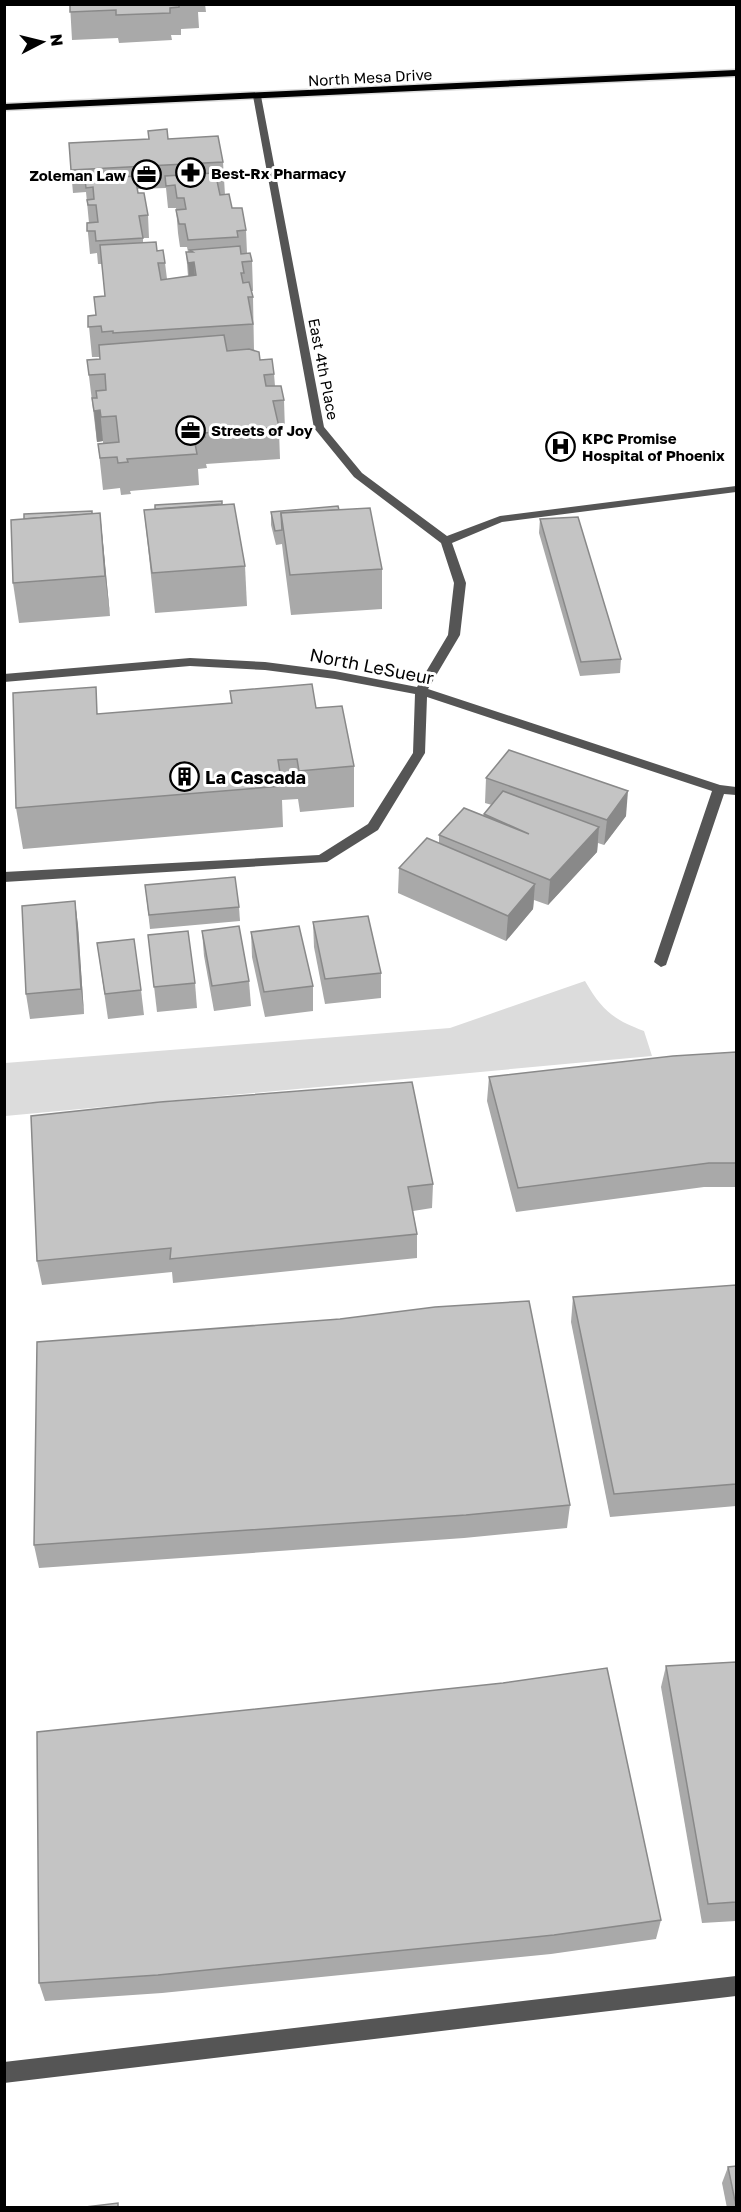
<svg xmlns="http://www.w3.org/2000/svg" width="741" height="2212" viewBox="0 0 741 2212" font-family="'Golos Text',sans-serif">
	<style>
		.green { fill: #dcdcdc }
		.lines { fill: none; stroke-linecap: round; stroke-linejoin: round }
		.major-casing { stroke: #dbdbdb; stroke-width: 3 }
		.minor { fill: #555; fill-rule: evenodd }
		.major { fill: #000; fill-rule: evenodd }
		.wall { fill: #a9a9a9; fill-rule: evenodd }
		.shaded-wall { fill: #898989 }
		.building { fill: #c4c4c4; stroke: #898989; stroke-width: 1.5 }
		.labels { text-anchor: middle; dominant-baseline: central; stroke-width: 6; stroke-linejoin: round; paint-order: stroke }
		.far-street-label { font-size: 15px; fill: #000; stroke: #fff }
		.far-poi-label { font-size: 15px; font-weight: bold; fill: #000; stroke: #fff; text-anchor: start }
		.street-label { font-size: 18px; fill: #000; stroke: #fff }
		.poi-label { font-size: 18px; font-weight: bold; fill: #000; stroke: #fff; text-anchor: start }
	</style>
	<rect width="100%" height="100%" fill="#fff"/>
	<path class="green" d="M585 981C602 1010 612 1019 644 1031L652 1056 5 1116V1063L450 1028Z"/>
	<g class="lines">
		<defs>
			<polygon id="major" points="736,70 736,76 4,110 4,104"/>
		</defs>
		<use href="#major" class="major-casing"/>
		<g class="minor">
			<polygon points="257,93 261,96 324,427 362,473 447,536 500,516 736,486 736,492 502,522 452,543 466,583 460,635 428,689 720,785 736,787 736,795 724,794 666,965 661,967 654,962 712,791 427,697 425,753 378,830 327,862 4,882 4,872 319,855 368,824 413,753 415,694 335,679 265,670 190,666 4,682 4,674 190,658 265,662 335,671 417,687 448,635 454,583 441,543 354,477 314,428 253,96"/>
			<polygon points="736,1976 736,1996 4,2083 4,2062"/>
		</g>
		<use href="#major" class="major"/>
	</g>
	<g class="wall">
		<polygon points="70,4 205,4 206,12 198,12 199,28 181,29 181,35 171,35 172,40 119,43 118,38 72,40"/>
		<path d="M168 139 223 162 225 195 232 208 246 230 247 253 252 261 253 291H251L253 297 254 351 260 360 274 374 275 386 284 400 285 431H279L280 459 206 464 207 468 198 469 199 485 130 491 131 494 121 495 120 488 103 490 98 444 103 443V441L97 442 87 360 100 359V357H92L88 316 96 315 105 296 102 264H98L97 253 90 254 87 223H89L86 192 73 193 71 170ZM166 188 168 208H176L178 233 180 247H187L188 252H186L188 276 167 279 165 263 157 251 143 243V238H149L148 215 138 193 137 189Z"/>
		<polygon points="222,504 245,566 247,606 155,613 144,510"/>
		<polygon points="339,510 382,569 382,609 291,615 283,553 282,544 276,545 271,525 271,512"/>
		<polygon points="93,513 100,513 110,616 19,623 13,583"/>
		<polygon points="540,519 621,659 620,673 580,676 539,533"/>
		<polygon points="230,691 316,708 354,766 354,807 300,812 298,799 282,800 283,827 23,849 16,808 99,714 231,703"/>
		<polygon points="486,778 626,816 604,845 598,843 597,852 548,905 534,900 533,909 506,941 398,893 399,868 439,843 439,835 484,816 484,814 492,805 485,803"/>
		<polygon points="145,885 239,907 240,921 150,929"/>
		<polygon points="75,901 78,926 84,1014 30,1019 26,994"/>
		<polygon points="313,922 381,973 381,998 325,1004 314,947"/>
		<polygon points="202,931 249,981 251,1006 214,1011 204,956"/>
		<polygon points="251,932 313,986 313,1011 265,1017 252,957"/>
		<polygon points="148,935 195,983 197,1008 157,1012"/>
		<polygon points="97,943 141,990 144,1015 108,1019"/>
		<polygon points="736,1052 736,1187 704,1187 516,1212 487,1101 489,1077"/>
		<polygon points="31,1116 433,1184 432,1208 413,1211 417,1234 417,1258 173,1283 172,1272 42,1285 37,1261"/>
		<polygon points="736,1285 736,1506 610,1517 571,1322 573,1297"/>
		<polygon points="570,1505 567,1528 464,1538 39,1568 34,1545"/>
		<polygon points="736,1662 736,1921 702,1923 661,1687 666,1666"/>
		<polygon points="661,1920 656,1939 551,1954 162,1993 45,2001 39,1983"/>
		<polygon points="728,2167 736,2208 727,2208 722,2183"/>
	</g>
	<g class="shaded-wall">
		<polygon points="194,262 196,292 190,293 188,263"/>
		<polygon points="100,410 103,441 97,442 94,411"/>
		<polygon points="100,513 104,553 110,616 105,576"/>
		<polygon points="628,791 626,816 604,845 607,820"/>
		<polygon points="599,827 597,852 548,905 550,880"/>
		<polygon points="535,884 533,909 506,941 508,916"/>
		<polygon points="75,901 78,926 84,1014 81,989"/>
	</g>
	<g class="building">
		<polygon points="70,4 179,4 179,7 170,8 170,13 116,15 116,10 70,12"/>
		<polygon points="167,129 168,139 218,136 223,162 71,170 69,143 149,139 148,131"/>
		<polygon points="214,173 214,176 224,176 225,180 217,181 220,195 229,194 232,208 242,208 246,230 237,231 238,237 188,240 185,224 179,224 176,210 186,209 184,198 177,198 175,185 166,186 165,176"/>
		<polygon points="135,176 138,193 144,193 148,215 139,216 143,238 96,241 95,231 87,231 87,223 98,222 96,205 88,205 87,200 94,199 93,187 86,188 85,180"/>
		<polygon points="156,242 157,251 163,250 165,263 158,263 161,280 196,275 194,262 188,263 186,252 193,252 190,250 240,246 241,254 250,253 252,261 242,262 244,273 241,273 243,283 249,282 253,297 248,297 253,324 113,333 113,331 102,332 101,326 88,327 88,316 96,315 94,297 105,296 100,245"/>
		<polygon points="224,335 227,351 249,349 259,352 260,360 272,359 274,374 264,375 266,386 281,386 284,400 273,401 279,427 204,433 205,437 194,438 197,454 127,459 128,462 118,463 117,457 100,458 98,444 119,442 116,416 101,417 100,410 94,411 92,398 97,398 96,391 106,390 105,374 89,375 87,360 100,359 99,345"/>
		<polygon points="222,501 222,504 155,509 155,505"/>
		<polygon points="234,504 245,566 152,573 144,510"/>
		<polygon points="338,506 339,510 281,513 282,530 275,531 271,512"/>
		<polygon points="370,508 382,569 290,575 281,513"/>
		<polygon points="92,511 92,514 24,519 24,514"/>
		<polygon points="100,513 105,576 13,583 11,520"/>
		<polygon points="578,517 621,659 581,662 540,519"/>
		<polygon points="312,684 316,708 342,706 354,766 299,771 297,759 278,760 282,786 16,808 13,693 96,687 97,714 232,703 230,691"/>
		<polygon points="509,750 628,791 607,820 486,778"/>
		<polygon points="503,791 599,827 550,880 439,835 464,808 529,834 484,814"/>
		<polygon points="427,838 535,884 508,916 399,868"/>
		<polygon points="235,877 239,907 149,915 145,885"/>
		<polygon points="75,901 81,989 26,994 22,906"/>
		<polygon points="368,916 381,973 325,979 313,922"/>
		<polygon points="239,926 249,981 212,986 202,931"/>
		<polygon points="299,926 313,986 264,992 251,932"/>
		<polygon points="188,931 195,983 154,987 148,935"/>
		<polygon points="134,939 141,990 105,994 97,943"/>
		<polygon points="736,1052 736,1163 709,1163 518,1188 489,1077 673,1056"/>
		<polygon points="412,1082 433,1184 408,1187 417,1234 170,1259 171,1248 37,1261 31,1116 160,1102"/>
		<polygon points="736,1285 736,1484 614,1494 573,1297"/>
		<polygon points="529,1301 570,1505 466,1515 34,1545 37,1342 340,1319 435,1307"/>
		<polygon points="736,1662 736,1902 708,1904 666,1666"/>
		<polygon points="607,1668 661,1920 554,1935 158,1975 39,1983 37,1732 503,1683"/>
		<polygon points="736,2166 736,2206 728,2167"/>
		<polygon points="118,2203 118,2208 77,2208"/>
	</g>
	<defs>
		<symbol id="pharmacy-ring" viewBox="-11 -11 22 22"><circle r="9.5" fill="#fff" stroke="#000" stroke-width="1.5"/><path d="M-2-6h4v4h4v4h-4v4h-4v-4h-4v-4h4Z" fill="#000"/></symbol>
		<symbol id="office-ring" viewBox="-11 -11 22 22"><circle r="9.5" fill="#fff" stroke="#000" stroke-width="1.5"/><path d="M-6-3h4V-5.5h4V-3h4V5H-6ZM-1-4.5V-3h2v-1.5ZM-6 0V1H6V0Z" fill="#000"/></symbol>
		<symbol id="hospital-ring" viewBox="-11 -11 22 22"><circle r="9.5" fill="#fff" stroke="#000" stroke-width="1.5"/><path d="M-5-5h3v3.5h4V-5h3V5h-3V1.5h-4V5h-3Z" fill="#000"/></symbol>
		<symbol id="building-ring" viewBox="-11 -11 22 22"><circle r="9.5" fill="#fff" stroke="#000" stroke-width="1.5"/><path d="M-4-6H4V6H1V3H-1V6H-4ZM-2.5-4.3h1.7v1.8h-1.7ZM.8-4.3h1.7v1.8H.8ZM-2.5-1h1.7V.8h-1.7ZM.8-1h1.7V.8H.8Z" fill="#000"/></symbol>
	</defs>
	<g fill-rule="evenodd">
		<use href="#pharmacy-ring" x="174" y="156" width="33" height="33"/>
		<use href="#office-ring" x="130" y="158" width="33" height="33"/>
		<use href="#office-ring" x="174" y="414" width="33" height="33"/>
		<use href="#hospital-ring" x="544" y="430" width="33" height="33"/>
		<use href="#building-ring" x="168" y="760" width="33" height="33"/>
	</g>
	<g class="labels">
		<g class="far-street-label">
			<text transform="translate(370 77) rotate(-3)">North Mesa Drive</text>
			<text transform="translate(324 369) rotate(79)">East 4th Place</text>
		</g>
		<g class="far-poi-label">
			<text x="211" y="173">Best-Rx Pharmacy</text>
			<text x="126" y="175" text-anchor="end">Zoleman Law</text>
			<text x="211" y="430">Streets of Joy</text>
			<text x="582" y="438">KPC Promise<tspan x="582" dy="17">Hospital of Phoenix</tspan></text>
		</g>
		<g class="street-label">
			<text transform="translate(372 666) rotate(11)">North LeSueur</text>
		</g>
		<g class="poi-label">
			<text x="205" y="777">La Cascada</text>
		</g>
	</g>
	<rect width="741" height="2212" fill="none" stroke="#000000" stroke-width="12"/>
	<g transform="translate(42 42) rotate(83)" stroke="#ffffff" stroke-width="4.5" paint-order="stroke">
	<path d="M0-4.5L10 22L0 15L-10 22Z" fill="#000000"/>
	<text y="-9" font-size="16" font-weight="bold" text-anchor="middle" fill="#000000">N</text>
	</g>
</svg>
